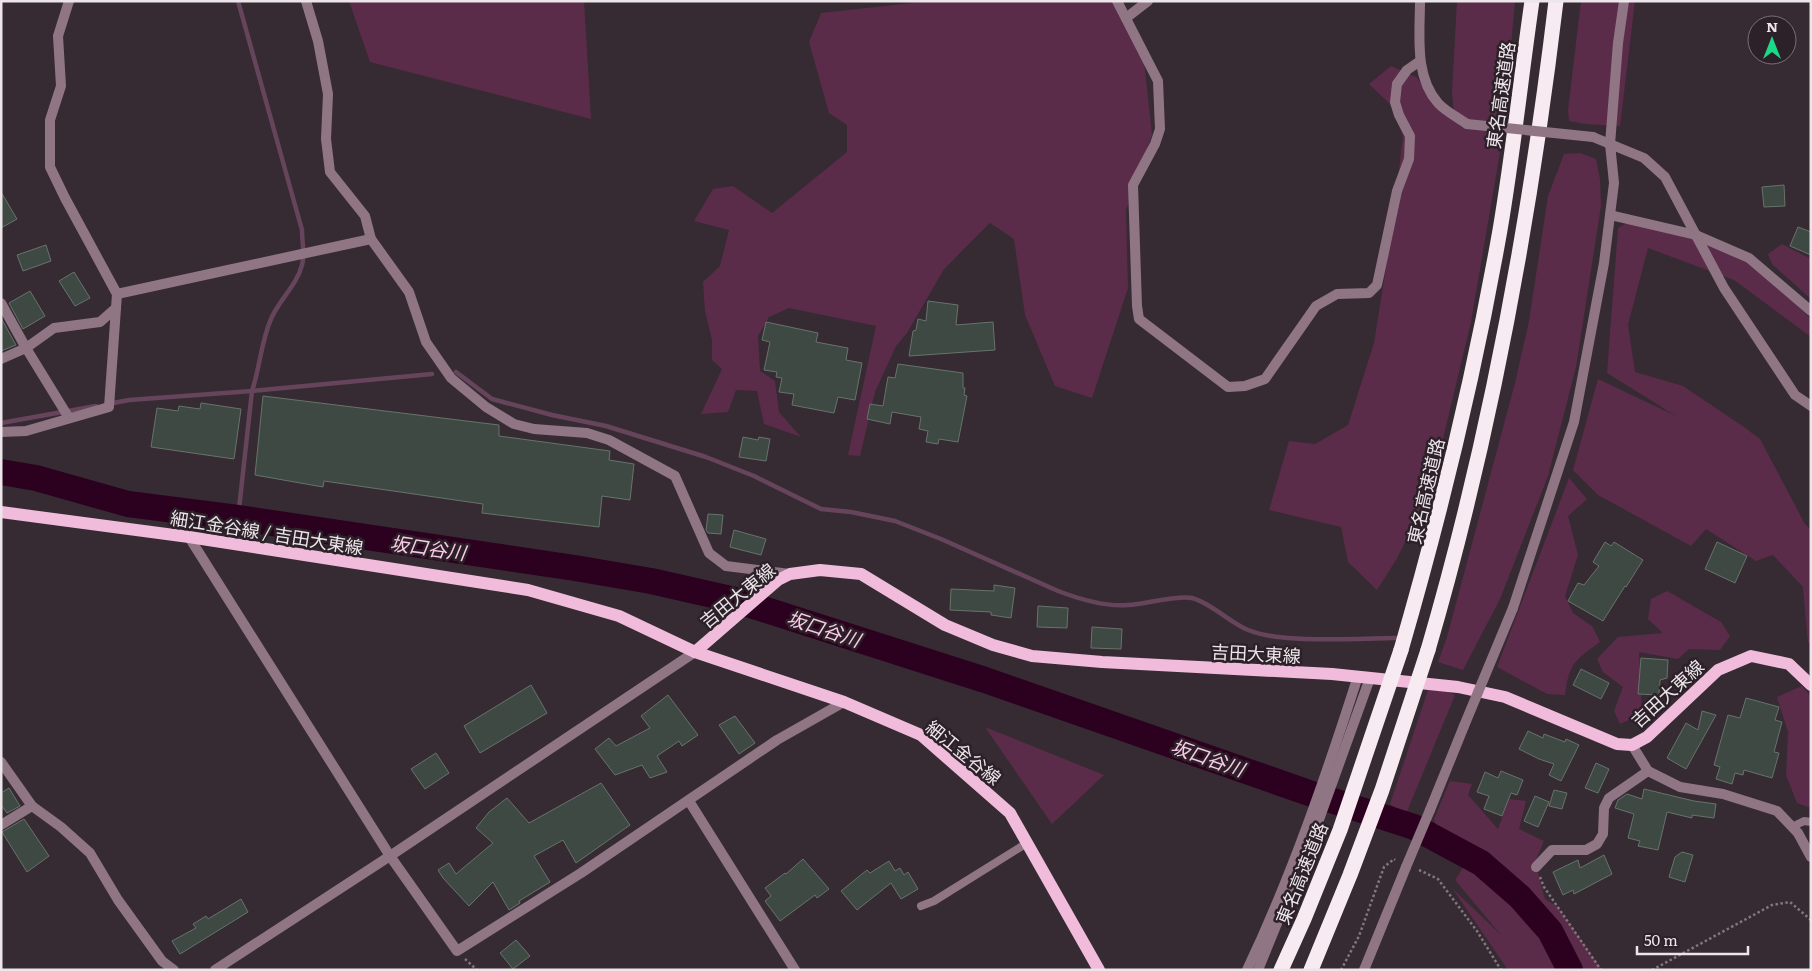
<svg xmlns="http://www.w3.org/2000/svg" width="1812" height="971" viewBox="0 0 1812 971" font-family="Literata,'Noto Sans JP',serif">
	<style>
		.green { fill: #5b2b4a }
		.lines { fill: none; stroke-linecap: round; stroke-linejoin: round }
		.stream { stroke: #66455c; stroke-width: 4.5 }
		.river { stroke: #2c001f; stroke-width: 26 }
		.building { fill: #3d4942; stroke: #67736b }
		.path { stroke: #81777d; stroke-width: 2.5; stroke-dasharray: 2.5 2.5; stroke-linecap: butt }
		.service { stroke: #907685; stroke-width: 8 }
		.minor { stroke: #907685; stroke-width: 10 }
		.tertiary { stroke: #907685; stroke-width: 10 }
		.primary { stroke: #f1bcdb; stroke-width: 12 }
		.motorway { stroke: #f7eaf1; stroke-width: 15 }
		.minor-bridge { stroke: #907685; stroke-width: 10 }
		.tertiary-bridge { stroke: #907685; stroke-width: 10 }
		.motorway-bridge { stroke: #f7eaf1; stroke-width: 15 }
		.labels { text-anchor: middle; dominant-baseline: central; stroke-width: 5; stroke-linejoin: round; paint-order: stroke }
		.street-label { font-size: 18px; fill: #ece5e9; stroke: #2c2128 }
		.water-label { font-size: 19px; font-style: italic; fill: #fdcae8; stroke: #2c2128 }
	</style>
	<rect width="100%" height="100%" fill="#362b32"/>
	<g class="green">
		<polygon points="349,1 584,1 591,119 370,62"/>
		<polygon points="930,1 1123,1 1143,51 1152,135 1126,210 1128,288 1092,398 1055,386 1025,315 1014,239 990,223 944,269 907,333 896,346 875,392 860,456 848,455 876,326 789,308 769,317 758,336 760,371 775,381 779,412 801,437 764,424 757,391 736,390 728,412 701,414 722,369 712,360 712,340 705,311 703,282 720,266 729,230 694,221 713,189 733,186 772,213 847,152 847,125 829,113 809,42 821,13"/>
		<polygon points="1457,1 1515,1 1503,135 1471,322 1430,493 1396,560 1377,590 1348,562 1341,527 1269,510 1289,441 1315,444 1348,425 1374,343 1392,230 1403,136 1390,104 1369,84 1391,66 1416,77 1435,98 1454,114 1452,92"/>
		<polygon points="1581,1 1635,1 1620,126 1585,124 1569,121 1568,110"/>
		<polygon points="1580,153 1596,159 1600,179 1601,206 1576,367 1548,476 1500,599 1463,670 1438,662 1447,637 1515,383 1529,321 1548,196 1564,154"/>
		<polygon points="1627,223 1693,234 1756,264 1811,319 1811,337 1734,280 1648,248 1628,325 1635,372 1683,386 1744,427 1760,439 1805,524 1811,530 1811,646 1808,642 1806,622 1803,587 1773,555 1756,561 1706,529 1691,546 1598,495 1573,470 1598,379 1676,416 1607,373 1618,228"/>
		<polygon points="1782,244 1811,259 1811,299 1772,264 1768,254"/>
		<path d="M1569 478 1587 499 1568 516 1578 555 1565 596 1573 613 1592 626 1600 642C1575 660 1569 663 1565 695L1547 694 1497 667Z"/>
		<polygon points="1667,591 1721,622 1730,636 1720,650 1689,649 1678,659 1639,652 1642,714 1620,724 1614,711 1623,687 1603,672 1597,659 1618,637 1663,633 1648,619 1651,599"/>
		<polygon points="1430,684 1455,695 1406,814 1390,804"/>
		<polygon points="1802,686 1811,697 1811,808 1797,803 1786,775 1788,732 1777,697"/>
		<polygon points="985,727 1104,775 1052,824"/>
		<polygon points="1450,781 1472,784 1468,795 1498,829 1509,799 1526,801 1519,829 1544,841 1535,862 1545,899 1558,907 1602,970 1508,970 1452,888 1501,935 1455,880 1477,846 1440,835 1434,819"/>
	</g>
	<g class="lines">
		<g class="stream">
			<path d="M456 372 492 399 552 415 606 426 706 457 754 476 821 509 851 512 895 521 941 539 1058 591C1079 599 1105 607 1128 605 1146 604 1176 595 1192 598 1211 603 1229 622 1248 630 1266 637 1286 638 1305 639 1335 640 1365 639 1396 638"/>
			<polyline points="108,404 129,400 252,391 432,374"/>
			<polyline points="1,423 96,406"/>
			<path d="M238 518 252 391C260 367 261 342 271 319 279 300 297 285 302 265 305 255 302 241 302 230L238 1"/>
		</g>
		<polyline class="river" points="1,472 36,478 128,504 238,518 575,568 651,581 735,600 985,680 1312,794 1414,827 1481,863 1520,897 1550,931 1570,970"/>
	</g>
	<g class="building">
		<polygon points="1784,185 1785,206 1764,207 1762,187"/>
		<polygon points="1,192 17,219 1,228"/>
		<polygon points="1798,227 1811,232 1811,255 1790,246"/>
		<polygon points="46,245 51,261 23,271 17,255"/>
		<polygon points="74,272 90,298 75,306 59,281"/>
		<polygon points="30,291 45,316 23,329 9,303"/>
		<polygon points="928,301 958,305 956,325 993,322 995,350 909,356 913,331 916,330 918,319 926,321"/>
		<polygon points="1,318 16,345 1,351"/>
		<polygon points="766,322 818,333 816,342 848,348 846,360 862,363 855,400 838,397 834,413 792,405 794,394 779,392 782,378 776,377 777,372 764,370 770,342 762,340"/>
		<polygon points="898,364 963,373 963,388 965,388 964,395 967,396 958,442 939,439 938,444 926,442 928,431 919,429 921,417 892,412 890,424 867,419 870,404 883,406 888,377 895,378"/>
		<polygon points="263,396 499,425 499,436 610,451 609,460 634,464 630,500 602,496 599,527 482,513 483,504 324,481 323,487 255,475"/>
		<polygon points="201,403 241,409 234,459 151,447 157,408 178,411 179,406 200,409"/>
		<polygon points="743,437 758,440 759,437 770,439 766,461 739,457"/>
		<polygon points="708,514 723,515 721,534 708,533 706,530"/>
		<polygon points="734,530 766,539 761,555 730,547"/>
		<polygon points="1605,542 1611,546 1614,542 1643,560 1626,587 1625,586 1603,621 1568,601 1578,583 1584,585 1599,566 1593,562"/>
		<polygon points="1717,542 1747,556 1735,583 1705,569"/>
		<polygon points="994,585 1015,588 1011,618 991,615 991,612 950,610 951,589 994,591"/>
		<polygon points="1038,606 1068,608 1067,628 1037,627"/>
		<polygon points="1092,627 1122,629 1121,649 1091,648"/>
		<polygon points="1641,658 1668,660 1667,678 1660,680 1659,695 1638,694"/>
		<polygon points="1581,669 1609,683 1601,699 1573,685"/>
		<polygon points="531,685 547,713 480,753 464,726"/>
		<polygon points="668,695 698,735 682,746 679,741 657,756 667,772 650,778 642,765 615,775 595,749 609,738 616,746 650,728 641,716"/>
		<polygon points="1746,698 1779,707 1775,720 1782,722 1774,752 1779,753 1772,778 1744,770 1743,775 1735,773 1732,784 1716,779 1720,767 1714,765 1728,715 1740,718"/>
		<polygon points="1702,711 1716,715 1686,769 1667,758 1686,723 1698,730"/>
		<polygon points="735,716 755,743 739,754 719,725"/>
		<polygon points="1528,731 1543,738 1544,734 1565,742 1566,739 1579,745 1561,781 1549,775 1554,764 1539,759 1519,749"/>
		<polygon points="436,753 449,773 425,789 411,769"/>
		<polygon points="1596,763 1609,769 1598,793 1585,788"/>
		<polygon points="1501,771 1523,780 1517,795 1511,793 1502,816 1484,809 1489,796 1477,792 1485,772 1498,778"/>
		<polygon points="601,783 630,825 576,863 563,840 534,856 550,882 519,901 520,903 509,910 493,882 469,906 443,878 438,870 449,863 456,874 493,843 476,828 489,812 507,798 529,823"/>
		<polygon points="9,788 20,806 7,813 1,805 1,793"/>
		<polygon points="1644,789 1694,801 1716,804 1714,818 1692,815 1692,818 1667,812 1658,850 1638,846 1640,841 1628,838 1634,814 1615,808 1618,800 1627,794 1642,799"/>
		<polygon points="1554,790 1567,793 1562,809 1549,806"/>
		<polygon points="1535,796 1549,802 1538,827 1524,821"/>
		<polygon points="24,819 49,856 27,872 2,832"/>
		<polygon points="1682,852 1693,855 1685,882 1669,877 1675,857"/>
		<polygon points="1604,855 1612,874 1574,894 1573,890 1563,895 1553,872 1578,860 1580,868"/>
		<polygon points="803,859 829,889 817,898 815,895 780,921 765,901 771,896 765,888 785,873 786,874"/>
		<polygon points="889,861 895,871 900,868 904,875 908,872 918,889 901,899 891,883 857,910 841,891 867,870 870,873"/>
		<polygon points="241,899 248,912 180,954 172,941 196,928 193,924 206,916 208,919"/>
		<polygon points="516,940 530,956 513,969 500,953"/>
	</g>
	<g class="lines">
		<g class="path">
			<polyline points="1419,870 1438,879 1477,931 1501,970"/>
			<polyline points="1540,877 1544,887 1601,970"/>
			<polyline points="465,959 477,970"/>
			<polyline points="1341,970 1359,936 1384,867 1394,859 1395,860"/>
			<polyline points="1652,970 1772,905 1790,902 1811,920"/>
		</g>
		<g class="service">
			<polyline points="1792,827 1804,821 1811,822"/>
			<polyline points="921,906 934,901 1027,843"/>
		</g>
		<g class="minor">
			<polyline points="306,1 318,41 328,94 326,139 330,172 365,216 371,239 409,292 426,342 451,378 486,407 514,424 534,429 587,433 609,440 675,476 709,553 726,566 790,574"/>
			<polyline points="1117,1 1158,81 1160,129 1155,144 1133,185 1137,306 1139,319 1228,387 1245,386 1265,379 1316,306 1337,294 1369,293 1377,285 1397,191 1409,159 1410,136 1399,115 1395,102 1397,84 1407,70 1420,61"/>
			<path d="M1420 1C1420 34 1414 76 1438 103 1445 111 1457 117 1467 124"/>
			<polyline points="1126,18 1148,1"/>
			<polyline points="1593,137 1644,158 1665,177 1724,288 1795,395 1811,406"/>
			<polyline points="1610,144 1618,43 1624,1"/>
			<polyline points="117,294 371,239"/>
			<polyline points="1,303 26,348 69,418"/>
			<polyline points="1,359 26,348 54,328 100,322 116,308"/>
			<polyline points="1,432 26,431 109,407 117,294 65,198 50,167 50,120 61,86 58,36 69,1"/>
			<polyline points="189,537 390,856 457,951 581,873 777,740 844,702"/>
			<polyline points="1,762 32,806 61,827 90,853 118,900 162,961 174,970"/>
			<polyline points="689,801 795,970"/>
			<polyline points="1,825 32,806"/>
			<polyline points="1536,867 1552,850 1586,850 1597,844 1603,834 1604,808 1609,798 1648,771 1632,745"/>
			<polyline points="215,970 390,856 695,652"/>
			<path d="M1247 970C1292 875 1326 776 1358 676"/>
			<polyline points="1258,970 1316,828 1370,678"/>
		</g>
		<g class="tertiary">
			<polyline points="1610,215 1696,235 1749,258 1811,311"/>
			<polyline points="1513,608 1574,422 1604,263 1614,183 1610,144"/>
			<polyline points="1648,771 1680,787 1723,794 1777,811 1798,833 1811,857"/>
			<polyline points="1430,810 1464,726"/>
			<polyline points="1364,970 1406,867"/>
		</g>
		<g class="primary">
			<polyline points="1,512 189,537 528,590 619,616 695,652 844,702 921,735 1010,813 1099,970"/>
			<polyline points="695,652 778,580 790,574 820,570 861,574 945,625 993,645 1032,656 1102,662 1332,674 1458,687 1505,697 1617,744 1632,745 1647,737 1718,670 1751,656 1789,664 1811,685"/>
		</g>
		<g class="motorway">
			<path d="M1401 650C1441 512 1475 372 1500 230 1513 154 1521 77 1532 1"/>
			<path d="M1428 650C1490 438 1530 220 1556 1"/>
		</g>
		<polyline class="minor-bridge" points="1467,124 1593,137"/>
		<g class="tertiary-bridge">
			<polyline points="1464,726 1513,608"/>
			<polyline points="1406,867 1430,810"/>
		</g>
		<g class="motorway-bridge">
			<polyline points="1281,970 1304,919 1340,830 1401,650"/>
			<polyline points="1311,970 1350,875 1382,790 1428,650"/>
		</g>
	</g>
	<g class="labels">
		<g class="street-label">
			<text transform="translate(1500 95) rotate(-82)">東名高速道路</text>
			<text transform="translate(1425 491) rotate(-77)">東名高速道路</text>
			<text transform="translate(267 532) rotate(9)">細江金谷線 / 吉田大東線</text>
			<text transform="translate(737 595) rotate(-39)">吉田大東線</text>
			<text transform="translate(1256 653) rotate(3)">吉田大東線</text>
			<text transform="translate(1667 693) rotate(-42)">吉田大東線</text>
			<text transform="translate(964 752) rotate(39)">細江金谷線</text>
			<text transform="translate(1301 873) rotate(-68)">東名高速道路</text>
		</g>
		<g class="water-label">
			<text transform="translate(428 547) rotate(8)">坂口谷川</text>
			<text transform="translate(824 628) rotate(18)">坂口谷川</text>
			<text transform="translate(1208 757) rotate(19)">坂口谷川</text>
		</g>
	</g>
	<rect width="1812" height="971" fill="none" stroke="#ece5e9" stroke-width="5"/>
	<g transform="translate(1772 40)"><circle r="24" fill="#2c2128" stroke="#796f75"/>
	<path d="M0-4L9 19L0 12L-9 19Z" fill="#1ad988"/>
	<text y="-8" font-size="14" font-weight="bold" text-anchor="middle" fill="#ece5e9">N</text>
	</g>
	<path d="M1637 946v8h111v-8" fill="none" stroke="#ece5e9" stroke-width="2.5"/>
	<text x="1644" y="946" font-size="15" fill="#ece5e9" stroke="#2c2128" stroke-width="4" paint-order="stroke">50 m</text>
</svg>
